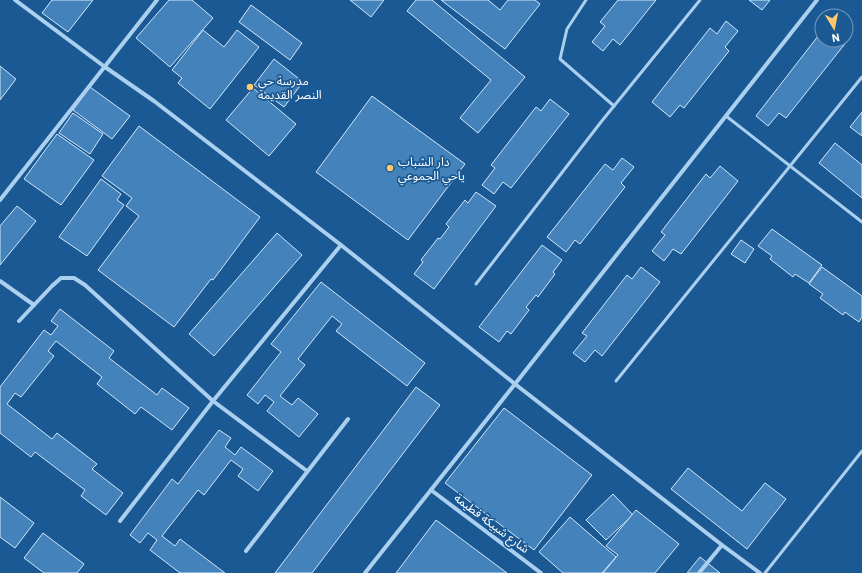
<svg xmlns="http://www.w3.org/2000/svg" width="862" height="573" viewBox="0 0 862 573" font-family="'IBM Plex Sans','Noto Sans Arabic',sans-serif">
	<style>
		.building { fill: #4382ba; stroke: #d1e8fb }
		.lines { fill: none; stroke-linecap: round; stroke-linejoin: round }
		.lane { stroke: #abcfef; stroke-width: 3 }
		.street { stroke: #abcfef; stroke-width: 4 }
		.poi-dot { fill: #ffc869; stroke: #1a5993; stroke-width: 1.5 }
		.labels { text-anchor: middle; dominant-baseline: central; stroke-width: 3.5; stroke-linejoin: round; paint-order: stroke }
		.poi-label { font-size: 12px; fill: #fff; stroke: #1a5993; text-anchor: start }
		.street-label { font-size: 12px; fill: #fff; stroke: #1a5993 }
	</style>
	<rect width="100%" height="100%" fill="#1a5993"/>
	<g class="building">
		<polygon points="52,0 93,0 68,32 42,13"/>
		<polygon points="169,0 192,0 213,18 170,67 136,38"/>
		<polygon points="350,0 384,0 371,17"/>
		<polygon points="416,0 432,0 525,77 478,133 460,118 491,80 407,11"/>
		<polygon points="441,0 488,0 500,10 508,0 535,0 540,4 505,49"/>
		<polygon points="618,0 656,0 620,45 613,39 603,51 592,42 605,26 600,22"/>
		<polygon points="749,0 770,0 762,10"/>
		<polygon points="251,5 302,43 290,60 239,22"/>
		<polygon points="726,21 738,31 725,47 729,51 684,108 680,105 670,117 652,102 710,28 717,34"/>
		<polygon points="203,30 224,47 237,30 259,47 210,109 178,83 182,78 172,70"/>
		<polygon points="822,31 822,40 846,40 846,39 848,40 786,118 779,113 768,126 756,116"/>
		<polygon points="274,59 303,82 284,107 254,85"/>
		<polygon points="0,66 16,79 0,100"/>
		<polygon points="90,87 130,116 112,139 73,110"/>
		<polygon points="253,88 296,124 269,156 226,120"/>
		<polygon points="372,96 465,164 408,240 316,172"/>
		<polygon points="550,99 569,114 511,188 503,182 494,194 482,185 495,168 491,165 536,107 541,111"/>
		<polygon points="862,112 862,136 850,127"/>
		<polygon points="73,113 103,134 90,154 59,133"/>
		<polygon points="139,126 260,217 213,280 211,279 174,327 98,270 139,216 126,206 132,198 102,176"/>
		<polygon points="57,134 94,160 61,205 24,179"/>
		<polygon points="835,143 862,165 862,198 819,163"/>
		<polygon points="622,158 634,167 621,183 625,187 580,244 575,240 566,252 547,237 605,164 613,170"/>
		<polygon points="720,166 738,181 681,254 673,249 664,261 652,251 665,235 661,232 706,174 710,178"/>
		<polygon points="101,179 121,194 117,200 124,205 87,256 59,237"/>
		<polygon points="476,192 496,206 434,289 414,274 423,262 421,260 438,238 440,239 449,227 446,224 465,200 468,203"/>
		<polygon points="17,206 36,221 0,265 0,226"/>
		<polygon points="772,229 822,265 809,283 795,274 793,277 770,259 772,256 758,246"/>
		<polygon points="277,233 302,255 214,356 189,334"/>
		<polygon points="741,240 754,249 745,263 731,254"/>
		<polygon points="542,245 562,260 553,272 555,274 538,297 536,295 526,307 529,310 511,334 507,331 499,342 479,327"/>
		<polygon points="641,267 660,282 602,356 595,350 585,362 573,353 587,336 582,333 627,275 632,279"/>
		<polygon points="822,267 862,296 862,317 859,322 845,312 843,315 820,298 823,294 809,284"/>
		<polygon points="321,282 425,363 407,386 336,331 342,324 332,316 298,359 305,365 280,396 292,405 298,398 318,414 299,437 267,411 274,402 265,395 258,404 247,395 281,352 271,344"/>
		<polygon points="60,309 114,351 109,358 157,395 162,388 189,408 172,430 141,407 135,414 97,384 102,377 56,341 48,351 54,356 21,397 15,393 7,404 52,439 57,433 97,464 92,469 123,493 106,515 81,496 85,490 35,452 31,457 0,433 0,387 44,330 51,335 58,326 51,321"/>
		<polygon points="416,387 440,405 312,573 275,573"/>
		<polygon points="504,408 592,475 534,550 445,483"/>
		<polygon points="219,430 231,438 225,447 235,455 241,447 273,471 258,491 238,476 243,469 231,460 204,495 198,490 162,536 175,546 180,539 225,573 180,573 150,550 157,540 148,533 140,543 130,535 172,479 178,484"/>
		<polygon points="688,468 742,511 765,483 786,499 747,549 671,489"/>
		<polygon points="613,494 633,515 606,540 586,520"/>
		<polygon points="0,497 34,523 15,548 0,537"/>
		<polygon points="636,510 679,544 655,573 603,573 618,555 606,546"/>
		<polygon points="570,517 616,557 602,573 563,573 539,552"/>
		<polygon points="436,520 507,573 396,573"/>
		<polygon points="43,533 84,564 77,573 44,573 24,558"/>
		<polygon points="700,557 720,573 687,573"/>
	</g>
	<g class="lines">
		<g class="lane">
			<polyline points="586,0 567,29 560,59 614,106"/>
			<polyline points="726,116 862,222"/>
			<polyline points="476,284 601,122 700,0"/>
			<polyline points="616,381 862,77"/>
			<polyline points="765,573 862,451"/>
		</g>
		<g class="street">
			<polyline points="15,0 105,67 154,101 341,245 515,384 722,545 760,573"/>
			<polyline points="0,200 157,0"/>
			<polyline points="0,281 34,305"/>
			<polyline points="19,321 52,286 61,278 74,278 85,285 213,401 307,471"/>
			<polyline points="431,490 541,573"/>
			<polyline points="120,521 213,401 341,245"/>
			<polyline points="246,551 348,419"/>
			<polyline points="365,573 515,384 817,0"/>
			<polyline points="699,573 722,545"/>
		</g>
	</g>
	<g class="poi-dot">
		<circle cx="250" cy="87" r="4"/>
		<circle cx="390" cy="168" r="4"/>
	</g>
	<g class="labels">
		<g class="poi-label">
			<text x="258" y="80">مدرسة حي<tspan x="258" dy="14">النصر القديمة</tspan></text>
			<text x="398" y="161">دار الشباب<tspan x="398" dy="14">ياحي الجموعي</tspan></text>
		</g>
		<g class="street-label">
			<text transform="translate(492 523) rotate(37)">شارع شبيكة فطيمة</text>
		</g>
	</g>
	<g transform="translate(834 28) rotate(170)"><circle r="19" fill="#1a5993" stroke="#769bbe"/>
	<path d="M0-3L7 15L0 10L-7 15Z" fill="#ffc869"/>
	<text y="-6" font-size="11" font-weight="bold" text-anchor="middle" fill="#ffffff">N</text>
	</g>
</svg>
